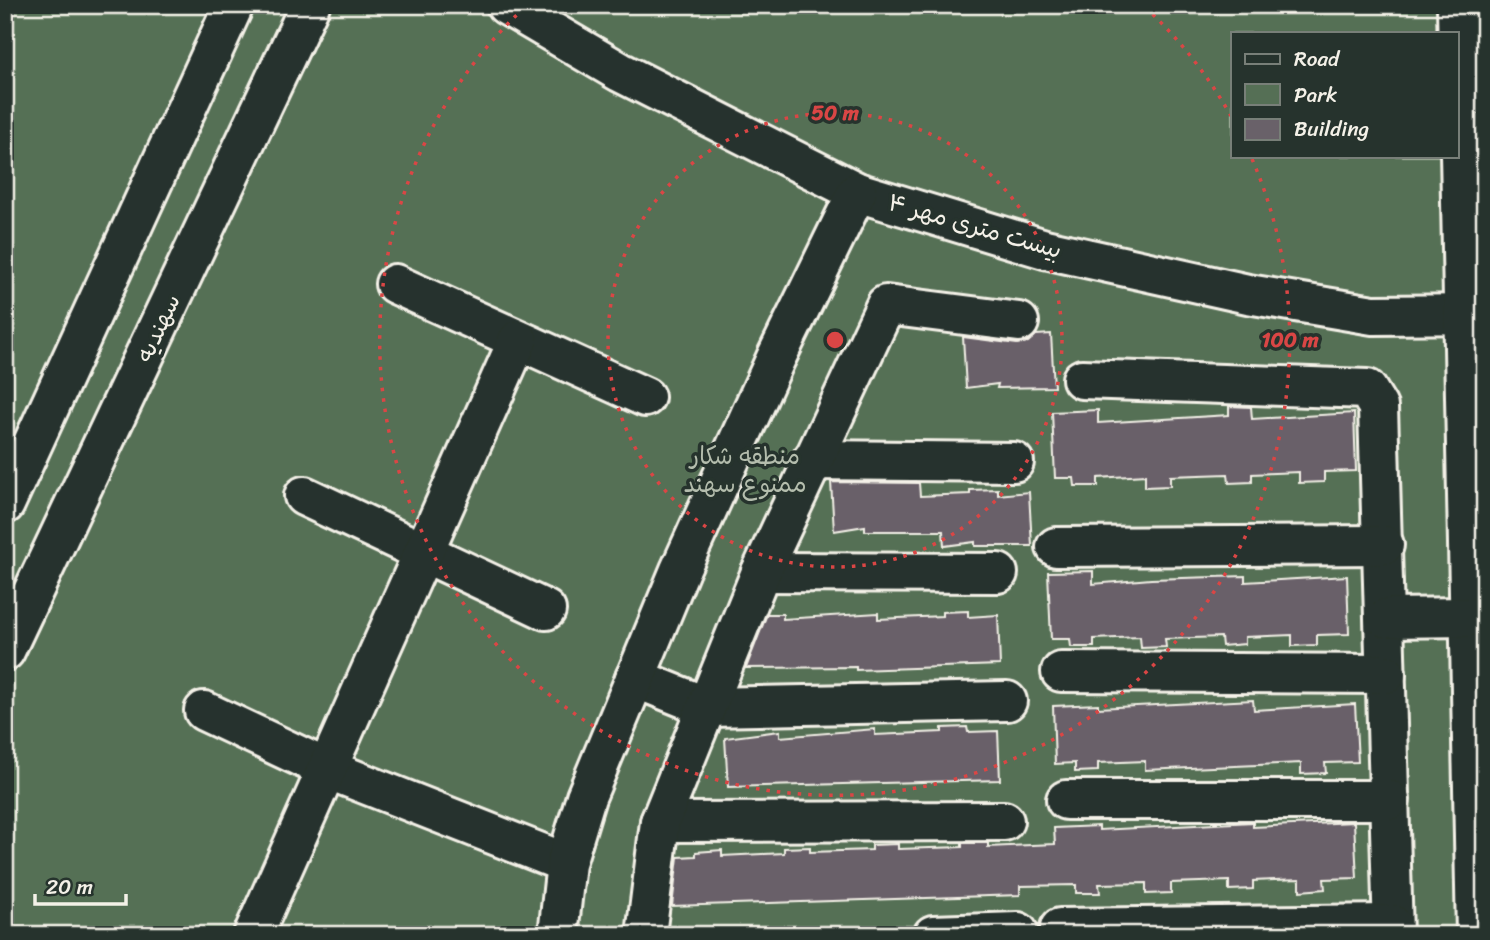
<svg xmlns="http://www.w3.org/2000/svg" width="1490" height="940" viewBox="0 0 1490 940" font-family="Sriracha,'Playpen Sans Arabic',sans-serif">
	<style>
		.green { fill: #556f55; stroke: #a4b09e; stroke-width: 2; fill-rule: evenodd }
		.building { fill: #696169; stroke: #f4f1e8; stroke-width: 2 }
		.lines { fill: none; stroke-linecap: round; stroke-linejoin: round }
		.minor-casing { stroke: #f4f1e8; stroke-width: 44 }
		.major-casing { stroke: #f4f1e8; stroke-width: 44 }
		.minor { stroke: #26332d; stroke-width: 38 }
		.major { stroke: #26332d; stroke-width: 38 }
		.ring { fill: none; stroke: #da4645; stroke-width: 3.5; stroke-dasharray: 3.5 7 }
		.labels { text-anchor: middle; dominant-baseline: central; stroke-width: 7; stroke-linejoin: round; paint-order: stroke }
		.street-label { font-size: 24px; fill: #f4f1e8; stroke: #26332d }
		.park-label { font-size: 24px; fill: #b4bdad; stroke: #26332d }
		.centre { fill: #da4645; stroke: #26332d; stroke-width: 3.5 }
		.ring-label { font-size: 21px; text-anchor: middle; font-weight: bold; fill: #da4645; stroke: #26332d; stroke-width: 7; stroke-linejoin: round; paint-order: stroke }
	</style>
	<rect width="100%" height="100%" fill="#26332d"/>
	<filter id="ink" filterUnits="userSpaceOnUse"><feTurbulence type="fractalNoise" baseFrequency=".0143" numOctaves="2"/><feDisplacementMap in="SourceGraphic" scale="14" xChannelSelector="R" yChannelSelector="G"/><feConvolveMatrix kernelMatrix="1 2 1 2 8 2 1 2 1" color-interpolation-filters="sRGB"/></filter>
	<g filter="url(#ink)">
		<path class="green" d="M5 5H1485V935H5ZM1233 33H1457V156H1233Z"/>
		<g class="building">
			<polygon points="1051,334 1054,387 997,388 998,384 966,388 963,337 1017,344 1028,342 1036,335"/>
			<polygon points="1229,406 1251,407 1252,419 1354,413 1356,471 1324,472 1324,482 1299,483 1299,472 1252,474 1252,482 1229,483 1228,474 1170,476 1170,486 1145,487 1145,475 1098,478 1098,486 1075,486 1074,478 1055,478 1052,412 1098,410 1098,423 1229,415"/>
			<polygon points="831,482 919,483 920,496 970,494 970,490 998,489 998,495 1029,492 1032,546 975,546 975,542 944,546 943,531 865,531 865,526 834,531"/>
			<polygon points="1093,571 1093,584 1151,579 1245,576 1245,582 1347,576 1349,634 1317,635 1317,645 1292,646 1292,635 1245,637 1245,644 1222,646 1221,637 1165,639 1166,647 1141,648 1140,637 1094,639 1094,647 1071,647 1070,639 1051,639 1048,572"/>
			<polygon points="968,611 968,617 998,615 1000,665 856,670 856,667 746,668 767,614 783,614 783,619 878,613 878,619 942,616 942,612"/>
			<polygon points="1253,700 1254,710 1355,704 1358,762 1325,763 1326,773 1301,774 1301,763 1145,770 1145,761 1098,763 1098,771 1075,772 1075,763 1055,764 1053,706 1098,704 1098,708"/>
			<polygon points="967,727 968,732 998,731 1000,780 728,787 725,738 780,731 780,737 875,729 875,735 942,732 942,728"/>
			<polygon points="1253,822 1253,827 1354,822 1357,878 1324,879 1325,889 1300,891 1300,879 1253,881 1253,889 1229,890 1229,881 1171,883 1171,893 1146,894 1146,883 1099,884 1100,893 1076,893 1076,885 1020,886 1020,895 672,906 678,857 696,856 696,852 722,850 722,856 784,853 784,848 810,847 810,852 872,850 872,845 898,844 898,849 962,847 962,843 988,843 988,847 1055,844 1054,828 1099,826 1099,830"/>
		</g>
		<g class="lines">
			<defs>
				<g id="minor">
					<polyline points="506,5 620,72 857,192 1045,249 1248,294 1373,315 1485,314"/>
					<polyline points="1457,5 1476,935"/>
					<polyline points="395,284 645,397"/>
					<polyline points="1082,379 1367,389 1378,407 1393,935"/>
					<polyline points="812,460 1014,462"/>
					<polyline points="304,496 546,610"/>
					<polyline points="1056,547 1384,545"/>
					<polyline points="761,572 998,573"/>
					<polyline points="1386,618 1470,617"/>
					<polyline points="1061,672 1386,674"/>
					<polyline points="635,678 707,707 1007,701"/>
					<polyline points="204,711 327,769 566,863"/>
					<polyline points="1066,800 1390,800"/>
					<polyline points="660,822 1004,821"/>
					<polyline points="1060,928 1392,924"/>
					<polyline points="253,935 518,340"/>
					<polyline points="558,935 566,863 586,797 680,570 776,358 857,192"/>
					<polyline points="646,935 660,822 761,572 886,305 1019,322"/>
					<polyline points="933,935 1018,932"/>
				</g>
				<g id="major">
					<polyline points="5,504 234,5"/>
					<polyline points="5,651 310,5"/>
				</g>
			</defs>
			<use href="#minor" class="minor-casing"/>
			<use href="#major" class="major-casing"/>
			<use href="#minor" class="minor"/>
			<use href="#major" class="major"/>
		</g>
	</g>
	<g class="ring">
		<circle cx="835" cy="340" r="227"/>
		<path d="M1145 7A455 455 0 0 1 1231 116M1252 159A455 455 0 1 1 525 7"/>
	</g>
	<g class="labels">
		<g class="street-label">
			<text transform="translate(975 226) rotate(16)">بیست متری مهر ۴</text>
			<text transform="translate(158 328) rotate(-65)">سهندیه</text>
		</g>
		<g class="park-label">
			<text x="745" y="456">منطقه شکار<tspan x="745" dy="28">ممنوع سهند</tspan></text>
		</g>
	</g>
	<circle cx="835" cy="340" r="10" class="centre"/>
	<g class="ring-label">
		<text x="835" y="120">50 m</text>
		<text x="1290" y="347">100 m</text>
	</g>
	<rect width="1490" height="940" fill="none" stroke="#26332d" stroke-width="28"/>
	<rect x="14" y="14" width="1462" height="912" fill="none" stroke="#f4f1e8" stroke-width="2.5" filter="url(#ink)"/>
	<rect x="1231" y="32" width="228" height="126" fill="#26332d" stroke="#787f78" stroke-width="2"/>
	<rect x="1245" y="54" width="35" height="10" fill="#26332d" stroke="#787f78" stroke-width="2"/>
	<text x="1294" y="66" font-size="21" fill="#f4f1e8">Road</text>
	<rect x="1245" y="84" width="35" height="21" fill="#556f55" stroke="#787f78" stroke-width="2"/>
	<text x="1294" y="102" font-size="21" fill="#f4f1e8">Park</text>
	<rect x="1245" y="119" width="35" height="21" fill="#696169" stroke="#787f78" stroke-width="2"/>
	<text x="1294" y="136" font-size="21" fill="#f4f1e8">Building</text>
	<path d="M35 894v10h91v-10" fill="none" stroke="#f4f1e8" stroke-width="3.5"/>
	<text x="46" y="894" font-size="21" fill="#f4f1e8" stroke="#26332d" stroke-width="5" paint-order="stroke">20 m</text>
</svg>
